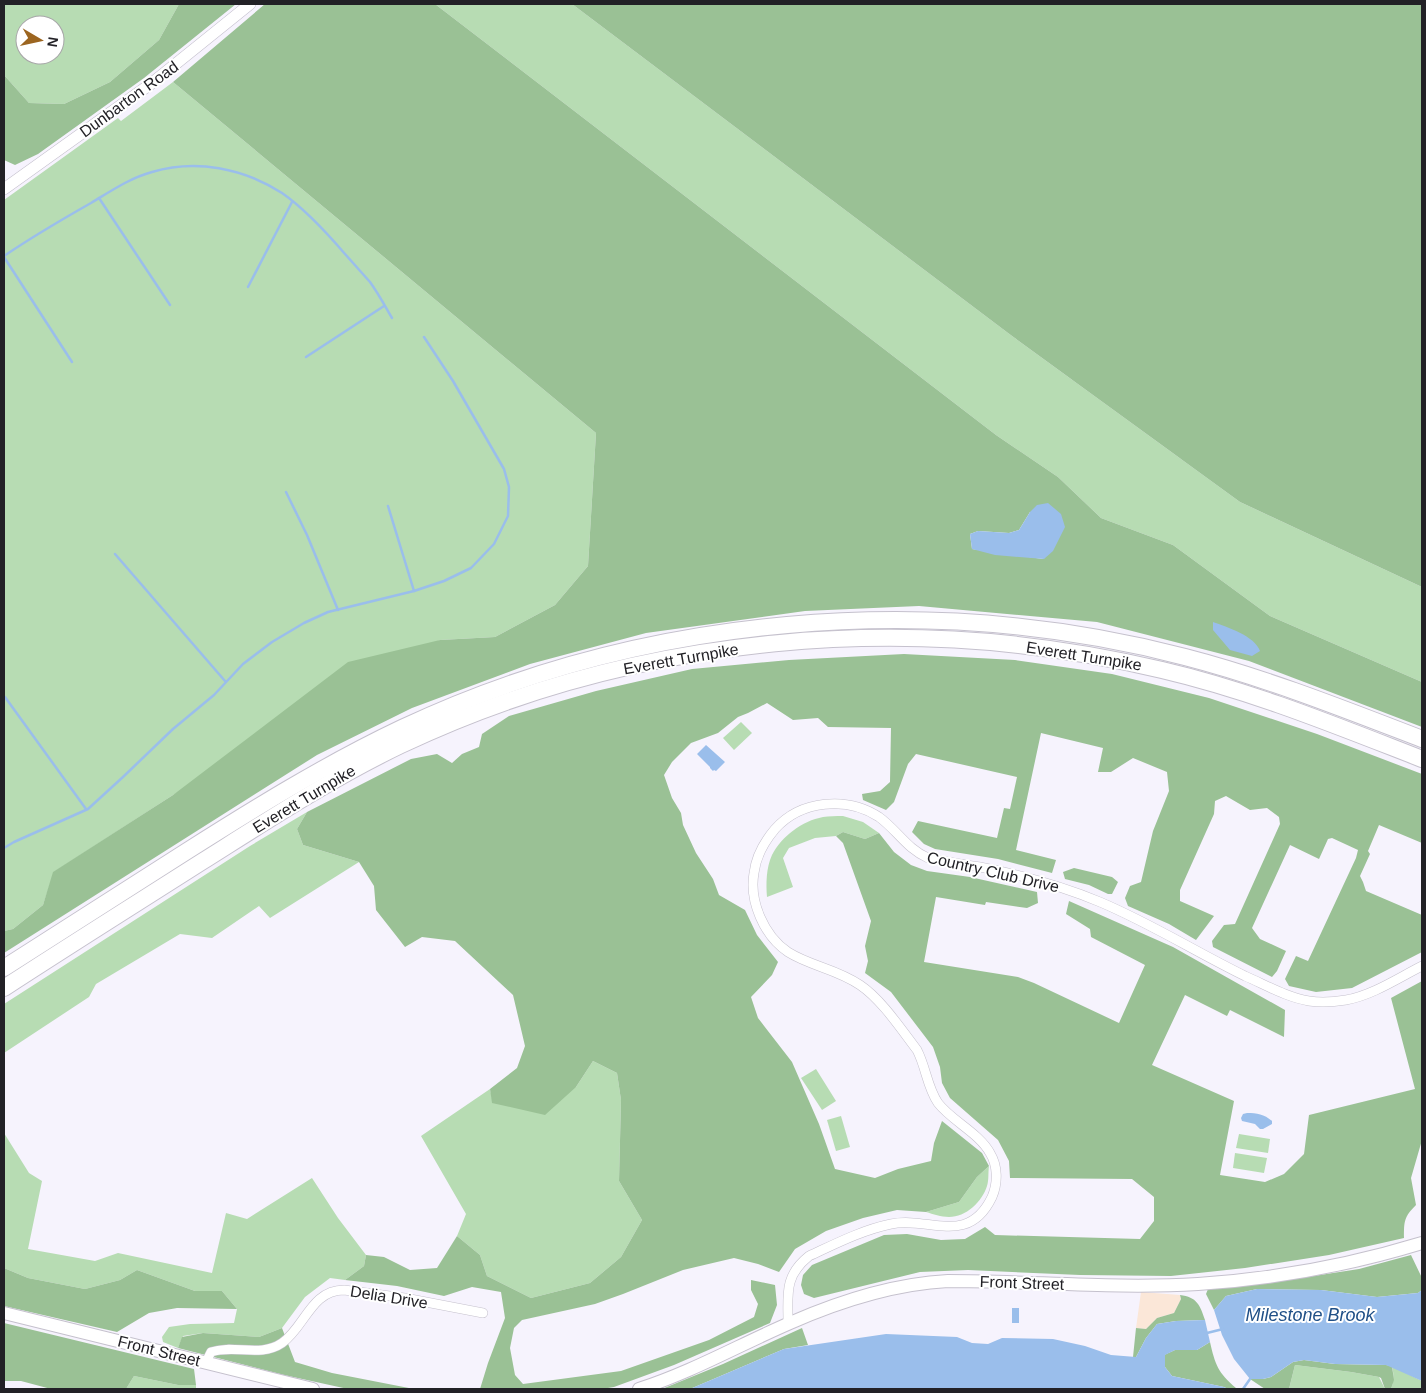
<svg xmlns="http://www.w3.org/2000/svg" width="1426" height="1393" viewBox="0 0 1426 1393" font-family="Helvetica,sans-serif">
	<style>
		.commercial { fill: #fbe7d8 }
		.green { fill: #b7dcb3; fill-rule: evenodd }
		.forest { fill: #9ac195; fill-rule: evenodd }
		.water { fill: #9abeeb }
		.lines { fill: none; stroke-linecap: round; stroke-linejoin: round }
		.stream { stroke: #9abeeb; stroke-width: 2.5 }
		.minor-casing { stroke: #c5c1cd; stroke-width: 10 }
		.tertiary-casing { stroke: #c5c1cd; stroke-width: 12 }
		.secondary-casing { stroke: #c5c1cd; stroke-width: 14 }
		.motorway-casing { stroke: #c5c1cd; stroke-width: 18 }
		.minor { stroke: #fff; stroke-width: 9 }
		.tertiary { stroke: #fff; stroke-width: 11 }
		.secondary { stroke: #fff; stroke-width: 12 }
		.motorway { stroke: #fff; stroke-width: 16 }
		.labels { text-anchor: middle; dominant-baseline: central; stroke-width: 4; stroke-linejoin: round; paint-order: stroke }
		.street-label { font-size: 16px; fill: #222126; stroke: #fff }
		.water-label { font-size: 18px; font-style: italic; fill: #205087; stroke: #fff }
	</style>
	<rect width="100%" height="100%" fill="#f6f3fd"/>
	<polygon class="commercial" points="1141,1292 1180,1295 1181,1299 1174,1313 1157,1318 1146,1329 1136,1328"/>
	<g class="green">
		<path d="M4 4H179L159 40 110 82 64 104 29 103 4 75ZM25 25H55V55H25Z"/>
		<polygon points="435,4 572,4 1012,336 1240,502 1422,587 1422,682 1270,616 1173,545 1101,518 1058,477 996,435"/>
		<polygon points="173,82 596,433 588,566 555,605 495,637 440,640 173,795 54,872 43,905 13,929 4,931 4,200 118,118 121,121"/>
		<polygon points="741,722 752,733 734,750 723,738"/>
		<polygon points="307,812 297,829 303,845 359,862 270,918 259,906 212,938 180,934 96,984 89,997 4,1053 4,1004 250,846"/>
		<path d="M843 816 863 822 879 833 865 839 843 832 836 836 815 838 789 848 783 858 793 887 767 897C766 884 766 868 772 855 782 836 802 821 823 817 829 816 836 816 843 816Z"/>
		<polygon points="593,1061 617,1073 621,1100 619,1181 642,1220 621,1257 590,1283 531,1298 487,1276 480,1255 457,1236 466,1214 421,1136 490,1089 493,1103 576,1087"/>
		<polygon points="816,1069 836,1101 822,1110 801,1078"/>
		<polygon points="841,1116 850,1147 836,1151 827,1120"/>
		<polygon points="4,1133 29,1173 42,1181 28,1249 95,1261 118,1253 212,1273 226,1213 247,1219 312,1178 338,1218 366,1255 364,1266 345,1280 330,1278 305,1297 282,1328 259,1337 203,1333 183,1336 178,1348 163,1342 162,1337 169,1327 190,1324 234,1323 237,1309 222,1291 195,1291 137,1270 120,1280 85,1289 28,1278 4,1268"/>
		<polygon points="1239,1134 1270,1139 1268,1153 1236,1148"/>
		<polygon points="1235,1153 1267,1158 1264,1173 1233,1168"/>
		<path d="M989 1166C988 1173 989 1180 987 1186 982 1202 966 1217 949 1217 941 1217 933 1214 926 1212L959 1202 977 1177Z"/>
		<polygon points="1295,1365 1351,1372 1379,1377 1385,1389 1289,1389"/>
		<path d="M1392 1366 1422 1381V1389H1391C1394 1382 1394 1374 1392 1366Z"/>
		<polygon points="134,1376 178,1385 196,1385 196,1389 126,1389"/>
	</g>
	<g class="forest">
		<polygon points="179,4 236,4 144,78 38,154 15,165 4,160 4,75 29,103 64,104 110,82 159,40"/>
		<path d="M265 4H435L996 435 1058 477 1101 518 1173 545 1270 616 1422 682V727L1249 661 1097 622 919 606 805 611 646 633 530 664 412 708 317 755 4 953V931L13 929 43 905 53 872 173 795 348 662 440 640 495 637 555 605 588 566 596 433 173 82ZM1030 512 1043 559 972 549 970 534 978 531 1009 533 1019 530Z"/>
		<polygon points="572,4 1422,4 1422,587 1240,502 1012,336"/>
		<polygon points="904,654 1015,660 1112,674 1209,698 1317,734 1422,774 1422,843 1379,825 1368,851 1370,854 1360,876 1363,882 1366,891 1422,915 1422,952 1352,988 1316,992 1289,986 1285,979 1296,956 1308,961 1356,858 1358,850 1332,838 1328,839 1319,859 1290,845 1252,928 1260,939 1286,951 1277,971 1272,977 1213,947 1212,941 1224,925 1235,924 1280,824 1279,817 1267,808 1250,810 1226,796 1215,801 1214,814 1180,890 1180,901 1214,916 1196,940 1169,924 1128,906 1125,898 1130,886 1141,882 1153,831 1169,791 1167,772 1133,758 1111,772 1098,772 1103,748 1041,733 1016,850 1056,860 1052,873 998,859 935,849 924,844 912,832 918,821 997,838 1004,808 1010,809 1017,777 916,754 908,764 894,802 886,810 863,800 862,794 880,791 890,782 891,728 828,727 818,718 793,720 767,703 748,713 738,717 718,733 691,743 672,762 664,775 672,798 681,813 683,825 696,853 713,879 719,895 745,910 757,935 778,962 772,975 751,997 758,1018 792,1062 819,1124 835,1169 875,1178 898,1169 931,1161 934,1143 942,1121 982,1153 989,1166 977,1177 959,1202 926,1212 897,1210 863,1218 826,1231 795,1249 779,1272 758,1264 734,1258 683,1270 623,1294 595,1304 522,1320 514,1328 510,1348 515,1375 523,1384 621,1371 709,1340 754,1317 758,1304 751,1290 751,1280 775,1285 777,1305 770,1323 674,1365 614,1387 602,1389 480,1389 488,1363 505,1318 501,1292 472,1287 444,1296 397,1286 345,1280 364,1266 366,1255 384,1257 410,1270 437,1268 457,1236 480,1255 487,1276 531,1298 590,1283 621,1257 642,1220 619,1181 621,1100 617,1073 593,1061 576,1087 545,1115 492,1103 490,1089 517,1068 525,1046 513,995 455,941 422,937 405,947 376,910 374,886 359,862 303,845 297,829 307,812 411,759 437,754 452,763 462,754 479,747 482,734 509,716 596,691 692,669 789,660"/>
		<path d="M843 832 865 839 879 833 894 852 911 865 927 871 970 877 1037 892 1038 903 1027 908 986 902 985 905 936 897 924 962 1018 977 1034 983 1119 1023 1145 965 1091 937 1090 929 1066 914 1069 901 1173 947 1285 1010 1284 1037 1230 1010 1227 1016 1185 995 1152 1065 1234 1101 1220 1175 1265 1182 1284 1174 1304 1154 1309 1115 1415 1089 1391 998 1422 981V1140L1411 1178 1416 1205C1404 1217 1404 1221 1404 1238L1329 1255 1245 1268 1171 1276 1080 1275 968 1270 920 1272 814 1298 804 1294 801 1285 803 1275 812 1265 884 1235 907 1234 941 1240 965 1239 985 1227 995 1235 1140 1239 1154 1221V1197L1132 1179 1010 1178 1009 1161 998 1140 950 1098 942 1083 940 1067 933 1047 891 992 865 973 868 961 865 946 871 921 843 843 836 836Z"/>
		<polygon points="1074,868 1112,877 1118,882 1112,894 1108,894 1089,885 1065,879 1063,872"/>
		<polygon points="1411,1255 1422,1278 1422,1290 1418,1293 1377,1297 1321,1290 1257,1289 1226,1296 1214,1310 1206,1294 1208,1289 1307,1277 1359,1269"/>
		<polygon points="4,1268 28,1278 85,1289 120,1280 137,1270 195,1291 222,1291 237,1309 177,1308 149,1313 117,1332 4,1306"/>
		<path d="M1180 1295C1197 1297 1200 1305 1205 1320L1176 1321 1157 1324 1146 1338 1136 1357H1133L1136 1328 1146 1329 1157 1318 1174 1313 1181 1299Z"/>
		<polygon points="4,1323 194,1369 196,1385 178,1385 134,1376 126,1389 51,1389 21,1381 4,1381"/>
		<polygon points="282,1328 295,1362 332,1373 414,1389 348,1389 284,1375 178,1348 182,1337 203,1333 259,1337"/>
		<polygon points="802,1328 808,1345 784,1349 690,1389 662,1389 723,1364"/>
		<path d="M1210 1342C1215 1364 1218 1373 1236 1388V1389H1228L1224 1387 1172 1376 1165 1367 1164 1355 1175 1350H1197Z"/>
		<polygon points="1304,1360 1335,1364 1386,1365 1392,1366 1394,1380 1391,1389 1385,1389 1381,1378 1379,1377 1351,1372 1295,1365 1289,1389 1265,1389 1250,1379 1263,1379 1271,1377 1293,1362"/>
	</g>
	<g class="water">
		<polygon points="1048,503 1061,514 1065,527 1053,551 1044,559 995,555 972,549 970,534 978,531 1009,533 1019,530 1030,512 1037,505"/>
		<path d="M1213 622C1227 627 1255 636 1260 651L1252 656 1230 650 1213 630Z"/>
		<polygon points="706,745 725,762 716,771 714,770 713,771 710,768 710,767 697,754"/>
		<path d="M1247 1113C1257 1113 1264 1114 1272 1121V1124L1263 1129H1260L1255 1124 1242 1121 1241 1118 1243 1114Z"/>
		<polygon points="1257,1289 1321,1290 1377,1297 1418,1293 1422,1290 1422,1381 1386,1365 1335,1364 1304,1360 1293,1362 1271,1377 1263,1379 1250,1379 1234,1359 1222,1335 1214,1310 1226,1296"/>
		<rect x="1012" y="1308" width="7" height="15"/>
		<polygon points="1205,1320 1210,1342 1197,1350 1175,1350 1165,1355 1165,1367 1172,1376 1224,1387 1228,1389 690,1389 784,1349 886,1334 957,1337 972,1343 988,1344 1002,1338 1053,1339 1085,1346 1111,1355 1136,1357 1146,1338 1157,1324 1176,1321"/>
	</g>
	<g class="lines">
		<g class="stream">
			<polyline points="99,198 170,305"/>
			<path d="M4 256C32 237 61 220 91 203 111 191 130 178 152 172 196 159 243 168 282 193 305 209 327 233 345 254 353 263 362 273 370 282 378 293 385 306 392 318"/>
			<polyline points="4,257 72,362"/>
			<polyline points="248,287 292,202"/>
			<polyline points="306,357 384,306"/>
			<polyline points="286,492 307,535 338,610"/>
			<polyline points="388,506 414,591"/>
			<polyline points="115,554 225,681"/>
			<polyline points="5,697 86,809"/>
			<polyline points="4,848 14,842 88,809 123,777 173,729 214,695 243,664 272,642 304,623 328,612 414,591 444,581 471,568 494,544 508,516 509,487 504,469 453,381 424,337"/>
			<polyline points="1207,1333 1223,1329"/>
			<polyline points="1243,1389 1250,1379"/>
		</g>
		<defs>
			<g id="minor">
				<path d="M788 1323C788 1294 784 1276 809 1256 835 1244 862 1230 891 1224 929 1216 968 1247 992 1197 998 1183 998 1166 990 1153 979 1133 952 1121 938 1103 927 1087 926 1067 917 1050 901 1029 881 999 860 985 837 969 810 966 788 952 764 936 749 901 754 873 756 856 764 842 775 829 801 800 847 796 879 817 897 830 907 849 928 858 945 862 963 864 980 867 1021 875 1062 886 1100 902 1150 923 1196 952 1245 976 1266 985 1286 997 1309 1001 1321 1003 1334 1002 1346 1000 1373 995 1398 978 1422 966"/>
				<path d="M206 1362 211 1352C234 1344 260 1358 282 1343 305 1327 311 1290 344 1290L405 1298 483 1313"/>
			</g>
			<polyline id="tertiary" points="4,189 152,83 250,4"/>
			<g id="secondary">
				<polyline points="4,1313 313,1389"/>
				<path d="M639 1389C692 1372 739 1345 790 1323 840 1301 892 1284 948 1281 1031 1281 1115 1289 1198 1284 1274 1279 1350 1265 1422 1243"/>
			</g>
			<g id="motorway">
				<path d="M4 968C64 930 124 892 184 853 255 808 326 764 402 728 642 615 928 590 1185 657 1266 678 1344 709 1422 739"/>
				<path d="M4 988C70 945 137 903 203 861 268 820 332 778 401 745 635 634 911 610 1162 670 1252 691 1337 726 1422 759"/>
			</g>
		</defs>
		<use href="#minor" class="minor-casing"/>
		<use href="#tertiary" class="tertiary-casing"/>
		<use href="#secondary" class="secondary-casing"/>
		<use href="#motorway" class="motorway-casing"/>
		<use href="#minor" class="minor"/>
		<use href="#tertiary" class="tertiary"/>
		<use href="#secondary" class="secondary"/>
		<use href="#motorway" class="motorway"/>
	</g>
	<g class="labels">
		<g class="street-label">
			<text transform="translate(129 99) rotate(-36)">Dunbarton Road</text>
			<text transform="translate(1084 656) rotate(9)">Everett Turnpike</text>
			<text transform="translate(681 659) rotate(-10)">Everett Turnpike</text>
			<text transform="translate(304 799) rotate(-31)">Everett Turnpike</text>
			<text transform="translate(993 872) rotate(13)">Country Club Drive</text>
			<text transform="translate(1022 1283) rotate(2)">Front Street</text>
			<text transform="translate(389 1297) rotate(9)">Delia Drive</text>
			<text transform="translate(159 1351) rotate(14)">Front Street</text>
		</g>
		<g class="water-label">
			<text x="1310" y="1315">Milestone Brook</text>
		</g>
	</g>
	<rect width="1426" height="1393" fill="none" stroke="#222126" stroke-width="10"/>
	<g transform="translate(40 40) rotate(99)"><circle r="24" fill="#ffffff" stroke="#a7a6a8"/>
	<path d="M0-4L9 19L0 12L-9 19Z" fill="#9c6520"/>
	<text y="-8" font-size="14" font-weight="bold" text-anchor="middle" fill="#222126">N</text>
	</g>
</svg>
